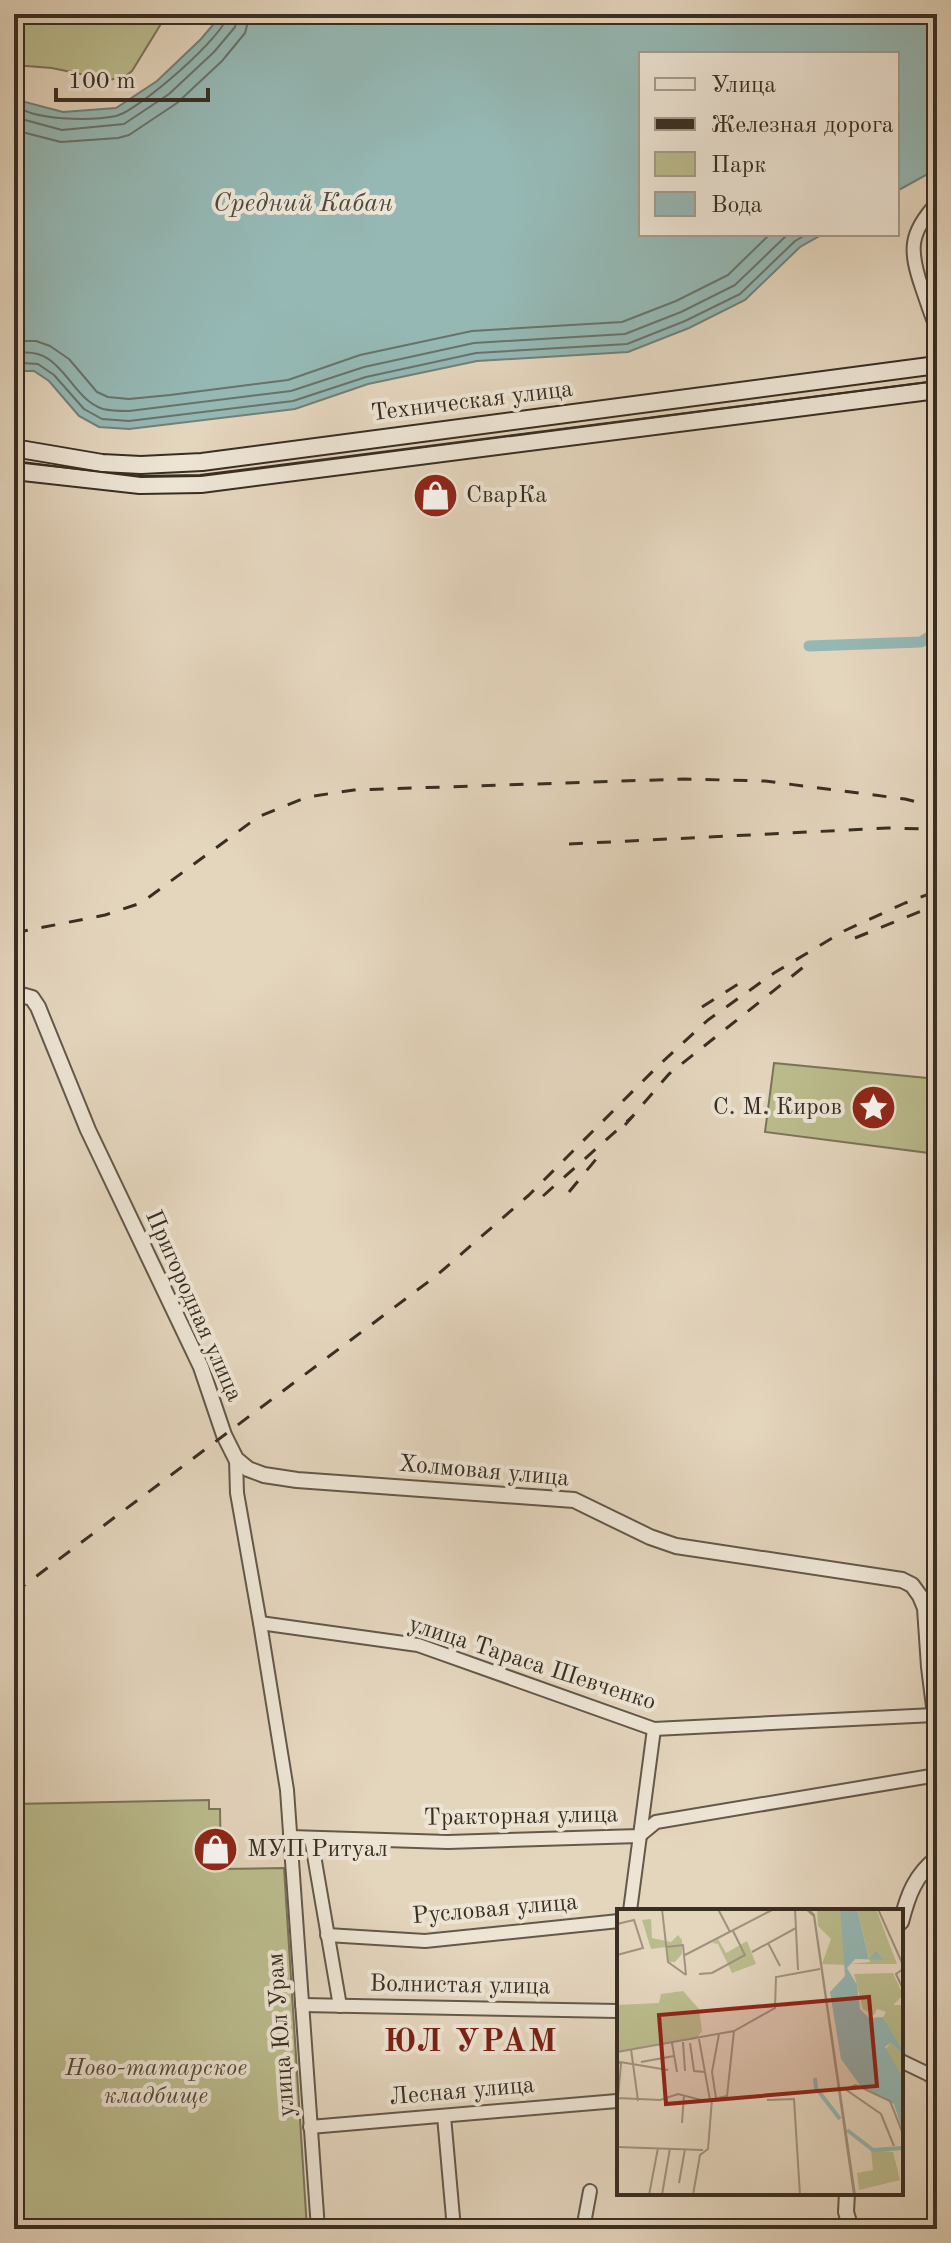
<svg xmlns="http://www.w3.org/2000/svg" width="951" height="2243" viewBox="0 0 951 2243" font-family="'Old Standard TT',serif">
	<style>
		.green { fill: #bbbc8d; stroke: #7a7558; stroke-width: 2 }
		.water { fill: #95b8b4; stroke: #70817a; stroke-width: 2 }
		.lines { fill: none; stroke-linecap: round; stroke-linejoin: round }
		.shore { stroke: #67736b; stroke-width: 2 }
		.canal { stroke: #95b8b4; stroke-width: 11 }
		.minor-casing { stroke: #645849; stroke-width: 16 }
		.tertiary-casing { stroke: #645849; stroke-width: 18 }
		.secondary-casing { stroke: #392e22; stroke-width: 20 }
		.minor { stroke: #ede4d4; stroke-width: 12 }
		.tertiary { stroke: #ede4d4; stroke-width: 14 }
		.secondary { stroke: #ede4d4; stroke-width: 16 }
		.tram { stroke: #392e22; stroke-width: 2 }
		.rail { stroke: #392e22; stroke-width: 3; stroke-dasharray: 14 14; stroke-linecap: butt }
		.labels { text-anchor: middle; dominant-baseline: central; stroke-width: 8; stroke-linejoin: round; paint-order: stroke }
		.street-label { font-size: 24px; fill: #392e22; stroke: #ede4d4 }
		.poi-label { font-size: 24px; fill: #392e22; stroke: #ede4d4; text-anchor: start }
		.park-label { font-size: 24px; font-style: italic; fill: #534a37; stroke: #ede4d4 }
		.water-label { font-size: 26px; font-style: italic; fill: #4b4a3f; stroke: #ede4d4 }
		.district-label { font-size: 32px; font-weight: bold; letter-spacing: 2px; fill: #7a1f14; stroke: #ede4d4 }
		.inset-river { fill: none; stroke: #95b8b4; stroke-width: 4 }
		.inset-road { fill: none; stroke: #a0927f; stroke-width: 2 }
		.view { fill: #8f2418; fill-opacity: 0.15; stroke: #8f2418; stroke-width: 4 }
		.inset-edge { fill: none; stroke: #392e22; stroke-width: 4 }
	</style>
	<rect width="100%" height="100%" fill="#e4d5bd"/>
	<filter id="stains"><feTurbulence type="fractalNoise" baseFrequency=".0025" numOctaves="4"/><feColorMatrix values="0 0 0 0 .2 0 0 0 0 .09 0 0 0 0 .02 0 0 0 .5 -.17"/></filter>
	<radialGradient id="worn" r=".72"><stop offset=".6" stop-color="#630" stop-opacity="0"/><stop offset="1" stop-color="#630" stop-opacity=".3"/></radialGradient>
	<g class="green">
		<polygon points="14,14 167,14 132,71 124,77 109,80 52,68 14,65"/>
		<polygon points="774,1063 937,1079 937,1154 765,1132"/>
		<polygon points="209,1800 209,1809 220,1809 221,1869 284,1868 307,2229 14,2229 14,1804"/>
	</g>
	<polygon class="water" points="222,14 937,14 937,169 897,191 897,54 641,54 641,234 823,234 800,247 745,300 689,328 628,352 477,361 368,384 295,409 129,429 99,427 79,416 49,381 34,371 21,371 14,375 14,82 21,101 63,112 116,108 157,81 201,39"/>
	<g class="lines">
		<g class="shore">
			<path d="M14 104C32 121 91 121 116 116 138 111 226 35 228 14"/>
			<polyline points="14,117 62,130 124,124 169,94 214,52 235,27 238,14"/>
			<polyline points="14,130 61,142 118,138 129,135 177,103 222,61 245,33 250,14"/>
			<polyline points="14,341 36,341 50,346 69,359 97,392 108,397 129,399 170,395 288,380 360,355 472,331 622,322 676,301 728,275 770,234"/>
			<path d="M14 354C63 343 67 397 103 409 111 411 121 411 129 411L291 391 364 367 474 343 625 334 681 312 735 285 788 234"/>
			<polyline points="14,366 22,363 38,364 54,375 84,409 102,419 129,421 293,401 366,377 476,353 627,344 685,321 740,294 795,241 807,234"/>
		</g>
		<polyline class="canal" points="809,646 921,642 937,632"/>
		<defs>
			<g id="minor">
				<path d="M937 203C909 233 909 250 922 288 927 302 931 316 937 329"/>
				<polyline points="236,1459 237,1493 260,1623 287,1790 318,2229"/>
				<polyline points="260,1623 418,1645 654,1729 934,1715"/>
				<polyline points="290,1837 448,1842 639,1836 656,1822 937,1775"/>
				<polyline points="311,1838 340,2006"/>
				<polyline points="630,1911 654,1729"/>
				<polyline points="327,1935 425,1941 619,1921"/>
				<polyline points="302,2005 618,2011"/>
				<polyline points="901,2061 928,2074 937,2081"/>
				<polyline points="444,2116 454,2229"/>
				<polyline points="310,2127 617,2101"/>
				<polyline points="583,2229 590,2191"/>
			</g>
			<g id="tertiary">
				<polyline points="14,993 32,998 38,1007 88,1130 201,1367 224,1435 236,1459 248,1469 264,1475 297,1480 574,1500 650,1537 676,1546 902,1580 912,1585 920,1596 925,1608 929,1667 937,1731"/>
				<path d="M901 1922C908 1895 915 1875 937 1858"/>
				<polyline points="847,2193 846,2212 851,2229"/>
			</g>
			<g id="secondary">
				<polyline points="14,448 102,463 141,465 202,462 937,365"/>
				<polyline points="14,471 140,485 201,484 937,390"/>
			</g>
		</defs>
		<use href="#minor" class="minor-casing"/>
		<use href="#tertiary" class="tertiary-casing"/>
		<use href="#secondary" class="secondary-casing"/>
		<use href="#minor" class="minor"/>
		<use href="#tertiary" class="tertiary"/>
		<use href="#secondary" class="secondary"/>
		<polyline class="tram" points="14,461 141,477 201,476 937,381"/>
		<g class="rail">
			<polyline points="569,844 888,828 932,829 937,832"/>
			<polyline points="14,933 105,915 141,903 258,817 307,797 354,790 684,779 765,781 905,799 937,807"/>
			<polyline points="855,938 929,908 937,907"/>
			<polyline points="702,1007 749,977"/>
			<polyline points="625,1125 669,1074 811,961"/>
			<polyline points="569,1192 597,1158"/>
			<polyline points="543,1196 633,1116"/>
			<polyline points="14,1593 436,1276 529,1195 659,1065 708,1020 774,973 844,931 905,903 937,891"/>
		</g>
	</g>
	<defs>
		<symbol id="shop-disc" viewBox="-11 -11 22 22"><circle r="9.5" fill="#8f2418" stroke="#ede4d4"/><path d="M-5-2.5h2.3a2.7 3.5 0 0 1 5.4 0H5L5.5 6h-11ZM-1.5-2.5h3a1.5 2.3 0 0 0-3 0Z" fill="#fff"/></symbol>
		<symbol id="sight-disc" viewBox="-11 -11 22 22"><circle r="9.5" fill="#8f2418" stroke="#ede4d4"/><path d="M0-6L1.8-2.2L6-1.7L2.9 1.2L3.7 5.4L0 3.3L-3.7 5.4L-2.9 1.2L-6-1.7L-1.8-2.2Z" fill="#fff"/></symbol>
	</defs>
	<g fill-rule="evenodd">
		<use href="#shop-disc" x="410" y="470" width="51" height="51"/>
		<use href="#sight-disc" x="848" y="1082" width="51" height="51"/>
		<use href="#shop-disc" x="190" y="1824" width="51" height="51"/>
	</g>
	<g class="labels">
		<g class="street-label">
			<text transform="translate(472 402) rotate(-7)">Техническая улица</text>
			<text transform="translate(193 1306) rotate(66)">Пригородная улица</text>
			<text transform="translate(484 1472) rotate(5)">Холмовая улица</text>
			<text transform="translate(532 1664) rotate(18)">улица Тараса Шевченко</text>
			<text transform="translate(521 1817) rotate(-1)">Тракторная улица</text>
			<text transform="translate(495 1910) rotate(-5)">Русловая улица</text>
			<text transform="translate(460 1986) rotate(1)">Волнистая улица</text>
			<text transform="translate(282 2035) rotate(-94)">улица Юл Урам</text>
			<text transform="translate(462 2092) rotate(-5)">Лесная улица</text>
		</g>
		<g class="poi-label">
			<text x="466" y="496">СварКа</text>
			<text x="842" y="1108" text-anchor="end">С. М. Киров</text>
			<text x="247" y="1850">МУП Ритуал</text>
		</g>
		<g class="park-label">
			<text x="156" y="2069">Ново-татарское<tspan x="156" dy="28">кладбище</tspan></text>
		</g>
		<g class="water-label">
			<text x="303" y="204">Средний Кабан</text>
		</g>
		<g class="district-label">
			<text x="471" y="2043">ЮЛ УРАМ</text>
		</g>
	</g>
	<g transform="translate(617 1909)">
		<rect width="286" height="286" fill="#e4d5bd"/>
		<path d="M200 0H223L229 56 205 55 214 30 201 17ZM240 0H259L280 55H231L253 53ZM34 10 35 29 54 33 61 26 65 31V45L58 53H51L49 38 34 40 25 11ZM101 30 109 44 130 32 139 55 115 64 101 35 95 34ZM276 64 286 86 276 96H286V141L266 108 269 103 260 100 257 106 246 100 237 65ZM66 82 82 100 85 122 79 130 0 142V96L42 94 44 85ZM274 134 286 146V168L268 140ZM254 241 276 243 283 271 242 281 240 264 256 261Z" fill="#bbbc8d"/>
		<path d="M223 0H240L252 50 259 42 267 51H278L238 50 230 59 240 76 243 100 252 109 266 108 286 141V146L274 134 268 138 286 168V223L277 195 245 179 224 150 213 83 228 67Z" fill="#95b8b4"/>
		<path class="inset-river" d="M198 169 199 179 223 210M230 221 256 241 286 239"/>
		<path class="inset-road" d="M45 0 51 53 69 66M101 0 113 23M178 0 181 61M189 0 197 7 237 286M191 0 197 6 238 286M261 0 286 56M0 15 17 11 26 39 0 46M151 34 163 57M49 38 66 36 69 66M135 43 179 19M68 46 157 0M286 60 279 65 286 80M82 65 95 64 128 46 116 22M82 130 93 191M66 133 68 162M55 134 60 163M73 134 77 162 88 163M14 140 21 192M0 143 117 122 158 99 159 68 203 60M0 151 4 155 0 199M3 153 51 161M24 153 57 147M228 180 239 176 273 192 286 225M228 180 264 205 277 237M1 189 43 191 61 185 88 192 110 187 117 122M99 189 95 163 102 125M150 191 177 190 183 286M65 214 67 186M0 238 86 241M62 274 68 240M32 286 41 239M45 286 53 239M76 286 83 246 91 240 95 190"/>
		<path class="view" d="M252 88 260 177 49 195 42 106Z"/>
		<rect width="286" height="286" class="inset-edge"/>
	</g>
	<rect width="951" height="2243" fill="none" stroke="#e4d5bd" stroke-width="48"/>
	<rect x="16" y="16" width="919" height="2211" fill="none" stroke="#392e22" stroke-width="4"/>
	<rect x="24" y="24" width="903" height="2195" fill="none" stroke="#392e22" stroke-width="2"/>
	<rect x="639" y="52" width="260" height="184" fill="#ede4d4" stroke="#a59b8d" stroke-width="2"/>
	<rect x="655" y="78" width="40" height="12" fill="#ede4d4" stroke="#a59b8d" stroke-width="2"/>
	<text x="711" y="92" font-size="24" fill="#392e22">Улица</text>
	<rect x="655" y="118" width="40" height="12" fill="#392e22" stroke="#a59b8d" stroke-width="2"/>
	<text x="711" y="132" font-size="24" fill="#392e22">Железная дорога</text>
	<rect x="655" y="152" width="40" height="24" fill="#bbbc8d" stroke="#a59b8d" stroke-width="2"/>
	<text x="711" y="172" font-size="24" fill="#392e22">Парк</text>
	<rect x="655" y="192" width="40" height="24" fill="#95b8b4" stroke="#a59b8d" stroke-width="2"/>
	<text x="711" y="212" font-size="24" fill="#392e22">Вода</text>
	<path d="M56 88v12h152v-12" fill="none" stroke="#392e22" stroke-width="4"/>
	<text x="68" y="88" font-size="24" fill="#392e22" stroke="#ede4d4" stroke-width="6" paint-order="stroke">100 m</text>
	<rect width="100%" height="100%" filter="url(#stains)"/>
	<rect width="100%" height="100%" fill="url(#worn)"/>
</svg>
